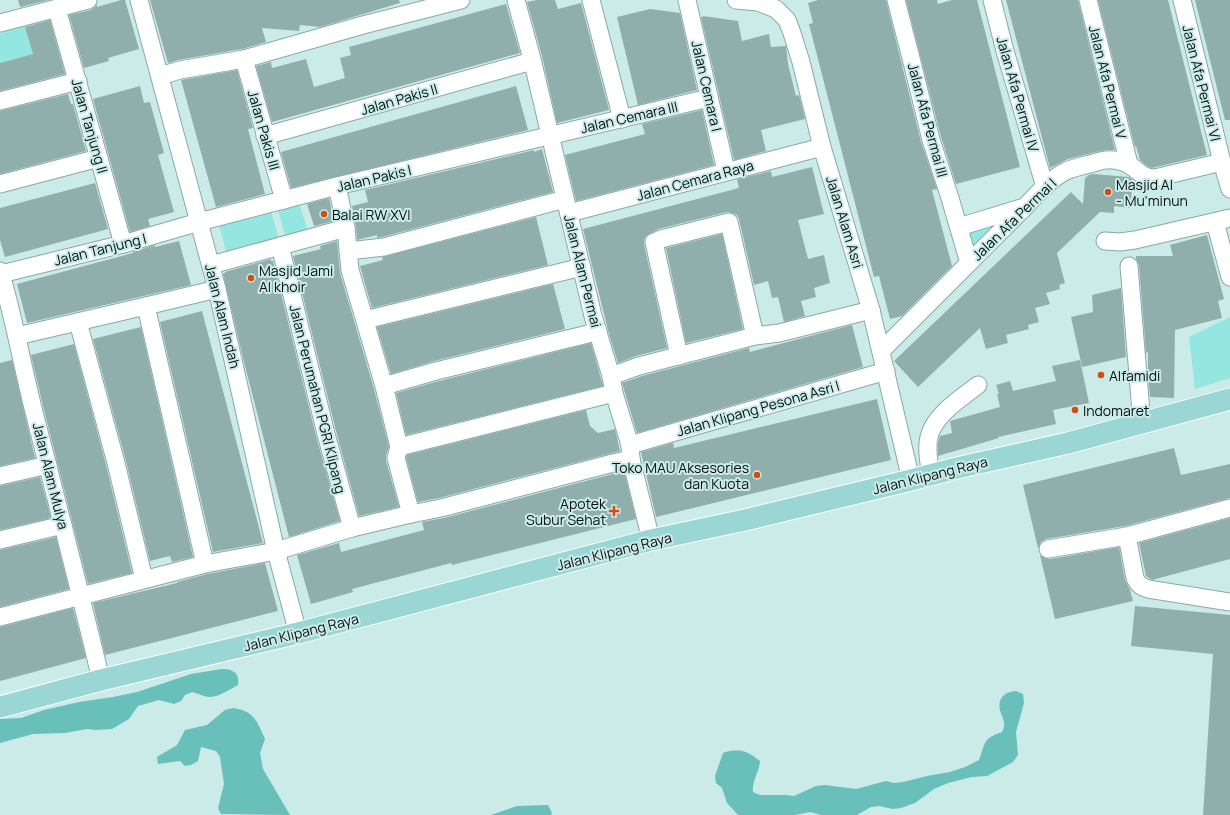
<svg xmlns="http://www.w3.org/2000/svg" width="1230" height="815" viewBox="0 0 1230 815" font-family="Manrope,sans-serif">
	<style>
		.green { fill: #94e7e1 }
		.forest { fill: #69bfb9 }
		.building { fill: #90afac }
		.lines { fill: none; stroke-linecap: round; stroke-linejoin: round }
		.minor-casing { stroke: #8aa9a6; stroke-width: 19 }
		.major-casing { stroke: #fff; stroke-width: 23 }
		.minor { stroke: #fff; stroke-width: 17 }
		.major { stroke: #9ad7d4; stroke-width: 21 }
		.poi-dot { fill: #d24d0f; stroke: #cbebe8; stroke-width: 1.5 }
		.labels { text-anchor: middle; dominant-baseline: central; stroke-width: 4; stroke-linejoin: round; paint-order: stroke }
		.street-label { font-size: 14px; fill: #040e0e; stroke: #cbebe8 }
		.poi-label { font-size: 14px; fill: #040e0e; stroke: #cbebe8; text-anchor: start }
	</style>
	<rect width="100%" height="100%" fill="#cbebe8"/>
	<g class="green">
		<polygon points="25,26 33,54 0,63 0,33"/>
		<polygon points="299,203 308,231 286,238 278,210"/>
		<polygon points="271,211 279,239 227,254 219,226"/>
		<polygon points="1011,215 972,255 965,229"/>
		<polygon points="1230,317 1230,378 1195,389 1189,337"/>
	</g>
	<g class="forest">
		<path d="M222 669C233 669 240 673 238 685 228 690 216 700 204 696 200 695 197 693 192 692L185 695 181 701 174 704 159 700 138 706 129 719 112 729 96 730 87 729 65 733 33 734 0 743V719L21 718 44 710 79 702 113 697 137 692 191 674Z"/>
		<path d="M1016 691 1023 694 1024 703 1016 732 1018 755 1013 762 987 776 972 777 948 783 934 789 915 803 901 808 893 809 879 806 871 807 857 815H821L810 812 795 815H738L727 803 722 788 716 783 715 776 723 753C738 747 748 751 760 761 759 774 752 779 753 792L760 795H786L794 796 816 786 825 785 856 789 886 781 894 783 903 782 927 776 950 772 965 767 979 760C986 742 982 739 1002 732 1003 730 1004 728 1004 726 1005 722 1002 717 1001 713 996 700 1003 692 1016 691Z"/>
		<path d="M233 708C255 711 257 722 265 739L260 753 263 769 290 815 221 814 218 808 224 784 220 757 216 751 201 747 198 761 191 765 185 766 180 761 158 764 157 757 177 745 185 730 207 725 225 710Z"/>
		<polygon points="548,805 552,813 551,815 491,815 517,806"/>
	</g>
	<g class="building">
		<polygon points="18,0 48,0 20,7"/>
		<polygon points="121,0 125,0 139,49 108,58 109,61 84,68 69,15 91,10 95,7 97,4 97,7"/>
		<polygon points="150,0 399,0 400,3 320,27 300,25 299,31 262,28 266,42 242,49 178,60 168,63"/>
		<polygon points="537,0 555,0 558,9 581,3 609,110 557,123 542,56 527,2"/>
		<polygon points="818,0 886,0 921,142 937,189 932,190 952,266 902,316 890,319 879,276 874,277 809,24 813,23 808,3"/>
		<polygon points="906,0 937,0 938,4 952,0 977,0 1020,167 956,184 941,137"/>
		<polygon points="1006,0 1078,0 1115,150 1106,150 1096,152 1068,159 1050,168"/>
		<polygon points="1098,0 1168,0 1207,155 1152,168 1147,166 1140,160 1136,146 1135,147"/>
		<polygon points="1195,0 1230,0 1230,120 1225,120"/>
		<polygon points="506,4 520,53 272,122 256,66 271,62 272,68 306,59 314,87 345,78 340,58 351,55 349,47"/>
		<polygon points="650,9 680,13 697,90 638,105 617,17"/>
		<polygon points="703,16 738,21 742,41 769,34 771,47 786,46 788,64 796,96 799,95 805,119 761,130 766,151 734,160 701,17 703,17"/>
		<polygon points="50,20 65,74 0,91 0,63 33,54 25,27"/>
		<polygon points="237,70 253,128 248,129 265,194 216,207 181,80"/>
		<polygon points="140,86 144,103 150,102 155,120 164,153 158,155 174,212 148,219 150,226 130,232 93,99"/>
		<polygon points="516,86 528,130 291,188 281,152"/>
		<polygon points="68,94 71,104 73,104 86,151 0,174 0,111"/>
		<polygon points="702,110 714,165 576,201 565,155 645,134 642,124"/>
		<polygon points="542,149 553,192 382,237 377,238 377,235 357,240 356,226 352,206 368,202 365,190 534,150 534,152"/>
		<polygon points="812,167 824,214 798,220 808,259 824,255 830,283 814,288 816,297 801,301 805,316 784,322 778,297 772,298 768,281 754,285 739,219 737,215 732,213 727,212 658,229 646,236 644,240 644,244 667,348 636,356 618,363 609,334 583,229 739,188 737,179 771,171 772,177"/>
		<polygon points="1093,174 1129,177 1133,180 1130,208 1114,206 1114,213 1100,212 1057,253 1065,283 1059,285 1060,289 1046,293 1050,304 1035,308 1039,322 1028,325 1029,329 1006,335 1008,343 986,349 980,328 918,387 894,361 1071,192 1083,204 1085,178 1089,175"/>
		<polygon points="95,183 108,229 5,257 0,240 0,208"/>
		<polygon points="329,198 334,221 314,226 307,204"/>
		<polygon points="536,217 548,265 372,308 360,266 383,260 382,257"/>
		<polygon points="722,234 743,329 686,343 666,248"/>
		<polygon points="1207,235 1224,299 1218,301 1222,318 1175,330 1174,398 1150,397 1148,375 1148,352 1146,353 1139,265 1136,259 1136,256 1173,256 1170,245"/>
		<polygon points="179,241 191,285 27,323 17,284 133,253 133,252 155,245 155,247"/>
		<polygon points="337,241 340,273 374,389 389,447 386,455 386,461 399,507 359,516 336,431 293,256 321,249 320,246"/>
		<polygon points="271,259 271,261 273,261 316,436 340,521 289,537 244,362 223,274 225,273 225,272"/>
		<polygon points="553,284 565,329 434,361 391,374 377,327"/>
		<polygon points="1121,288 1126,357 1082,367 1071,317 1093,312 1092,295"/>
		<polygon points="202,311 263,543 213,552 160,322"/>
		<polygon points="852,325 863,367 637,433 622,383 642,376 749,348 750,352"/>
		<polygon points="141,327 193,557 172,562 170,556 150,561 126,461 93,339"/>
		<polygon points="591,343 603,386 406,435 396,393 439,381"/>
		<polygon points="74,344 106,465 132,573 88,584 44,410 31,355"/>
		<polygon points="12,360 35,458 0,466 0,363"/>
		<polygon points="1080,360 1089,403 1053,410 1056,424 998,437 999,438 938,456 938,443 940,436 952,433 950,421 1000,407 997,394 999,394 996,385 1010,381 1013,391 1056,381 1052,366"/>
		<polygon points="877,399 891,460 656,517 641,452 673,443 674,448"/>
		<polygon points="586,410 590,426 598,433 615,429 620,451 439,498 418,502 406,458 407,455"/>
		<polygon points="1174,448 1181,475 1230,464 1230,498 1125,526 1046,539 1041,542 1038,548 1023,485"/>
		<polygon points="624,471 636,519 452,565 451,563 352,589 353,592 311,604 297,555 339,543 341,552 424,530 422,522 444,518"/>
		<polygon points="40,477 51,518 0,530 0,486"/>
		<polygon points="1230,518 1230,559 1152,580 1146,576 1139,543"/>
		<polygon points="56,537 69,589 0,607 0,550"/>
		<polygon points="1119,547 1125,580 1130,590 1133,601 1055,619 1040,555 1045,558 1050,559"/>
		<polygon points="265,563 278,611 105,655 93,603 177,583 177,582 207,574"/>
		<polygon points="1135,606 1230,615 1230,815 1203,815 1213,654 1131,646"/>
		<polygon points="73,608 86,658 0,681 0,627"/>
	</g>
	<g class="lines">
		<defs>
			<g id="minor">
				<polyline points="139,0 217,289 276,551 298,633"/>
				<polyline points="516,0 532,59 593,316 611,376 614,393 630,445 631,459 651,540"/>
				<polyline points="591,0 622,119"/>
				<polyline points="687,0 726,171"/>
				<polyline points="736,0 758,2 776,9 787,20 792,33 801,62 822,147 871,310 911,480"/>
				<polyline points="896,0 913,66 931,140 950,198 969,263"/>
				<polyline points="992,0 1005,51 1045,187"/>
				<polyline points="1088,0 1129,164"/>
				<polyline points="1182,0 1222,162 1230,189"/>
				<polyline points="57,9 123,244"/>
				<polyline points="0,23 88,0"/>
				<polyline points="244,59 284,200"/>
				<polyline points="160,76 180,70 244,59 363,25 461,0"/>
				<polyline points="0,101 78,81"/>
				<polyline points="265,136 532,61"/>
				<polyline points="0,184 99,158"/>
				<polyline points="337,186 346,228 350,270 384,386 399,447 396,458 411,514"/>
				<polyline points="569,213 822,147"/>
				<polyline points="1215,222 1230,277"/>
				<polyline points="959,227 1021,208"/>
				<polyline points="1105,241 1120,242 1135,240 1230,218"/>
				<polyline points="280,246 326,434 352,528"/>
				<polyline points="348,251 384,247 565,199"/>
				<polyline points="211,265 346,228"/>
				<polyline points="1129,266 1142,424"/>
				<path d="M0 271C14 317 22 365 34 412 57 502 80 591 101 680"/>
				<polyline points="1,274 123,244 199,222 337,186 709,98"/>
				<polyline points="146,306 205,564"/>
				<polyline points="365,320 582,267"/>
				<polyline points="78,322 116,463 144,579"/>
				<polyline points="17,336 146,306 217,289"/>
				<path d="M881 351 1024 208C1036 195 1050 179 1066 171 1073 168 1082 166 1090 164 1103 160 1109 158 1123 162 1136 166 1140 178 1155 178L1222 162"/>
				<polyline points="679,356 654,242 661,239 729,222 755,336"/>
				<polyline points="611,376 639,366 755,336 779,333 871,310"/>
				<polyline points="384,386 436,371 584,335 598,331"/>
				<polyline points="630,445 886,371"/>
				<polyline points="399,447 614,393"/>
				<path d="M931 475C929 463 926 449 929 437 934 415 961 398 978 385"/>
				<polyline points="0,476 48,465"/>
				<path d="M1127 536 1135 578C1138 585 1142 587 1148 589L1230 602"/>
				<polyline points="0,540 63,525"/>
				<polyline points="1048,549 1127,536 1230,508"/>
				<polyline points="0,617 205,564 276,551 352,528 411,514 441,508 613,463 631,459"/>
			</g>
			<polyline id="major" points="0,707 101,680 298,633 651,540 745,520 911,480 957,468 1068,443 1230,399"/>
		</defs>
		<use href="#minor" class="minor-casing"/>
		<use href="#major" class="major-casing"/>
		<use href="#minor" class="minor"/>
		<use href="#major" class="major"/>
	</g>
	<g class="poi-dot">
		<circle cx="1108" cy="192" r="4"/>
		<circle cx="324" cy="214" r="4"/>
		<circle cx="251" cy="278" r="4"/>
		<circle cx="1101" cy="375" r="4"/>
		<circle cx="1075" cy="410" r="4"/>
		<circle cx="757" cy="475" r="4"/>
		<path d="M612 505h4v4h4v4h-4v4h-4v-4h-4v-4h4z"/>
	</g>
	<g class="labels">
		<g class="street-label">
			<text transform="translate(1108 82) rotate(76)">Jalan Afa Permai V</text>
			<text transform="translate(1202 83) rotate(76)">Jalan Afa Permai VI</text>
			<text transform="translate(707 86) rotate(77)">Jalan Cemara I</text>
			<text transform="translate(1018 94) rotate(74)">Jalan Afa Permai IV</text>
			<text transform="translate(399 99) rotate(-16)">Jalan Pakis II</text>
			<text transform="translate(629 117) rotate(-13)">Jalan Cemara III</text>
			<text transform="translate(928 120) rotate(75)">Jalan Afa Permai III</text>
			<text transform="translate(90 126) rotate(74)">Jalan Tanjung II</text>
			<text transform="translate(264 130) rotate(74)">Jalan Pakis III</text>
			<text transform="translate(374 178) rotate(-13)">Jalan Pakis I</text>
			<text transform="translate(695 180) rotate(-15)">Jalan Cemara Raya</text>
			<text transform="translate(1014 219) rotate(-44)">Jalan Afa Permai I</text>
			<text transform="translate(845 222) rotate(73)">Jalan Alam Asri</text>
			<text transform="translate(100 249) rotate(-14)">Jalan Tanjung I</text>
			<text transform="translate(583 271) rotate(76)">Jalan Alam Permai</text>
			<text transform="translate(223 316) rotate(76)">Jalan Alam Indah</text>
			<text transform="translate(318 399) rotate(76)">Jalan Perumahan PGRI Klipang</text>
			<text transform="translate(758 408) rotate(-16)">Jalan Klipang Pesona Asri I</text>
			<text transform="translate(930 475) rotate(-14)">Jalan Klipang Raya</text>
			<text transform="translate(51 476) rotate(76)">Jalan Alam Mulya</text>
			<text transform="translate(614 551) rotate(-14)">Jalan Klipang Raya</text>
			<text transform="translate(301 632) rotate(-14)">Jalan Klipang Raya</text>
		</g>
		<g class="poi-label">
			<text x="1116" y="184">Masjid Al<tspan x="1116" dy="16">- Mu'minun</tspan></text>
			<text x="332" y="214">Balai RW XVI</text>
			<text x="259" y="270">Masjid Jami<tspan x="259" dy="16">Al khoir</tspan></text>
			<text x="1109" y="375">Alfamidi</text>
			<text x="1083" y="410">Indomaret</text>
			<text x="749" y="467" text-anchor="end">Toko MAU Aksesories<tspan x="749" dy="16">dan Kuota</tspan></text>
			<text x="606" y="503" text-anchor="end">Apotek<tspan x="606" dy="16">Subur Sehat</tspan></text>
		</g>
	</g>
</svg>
